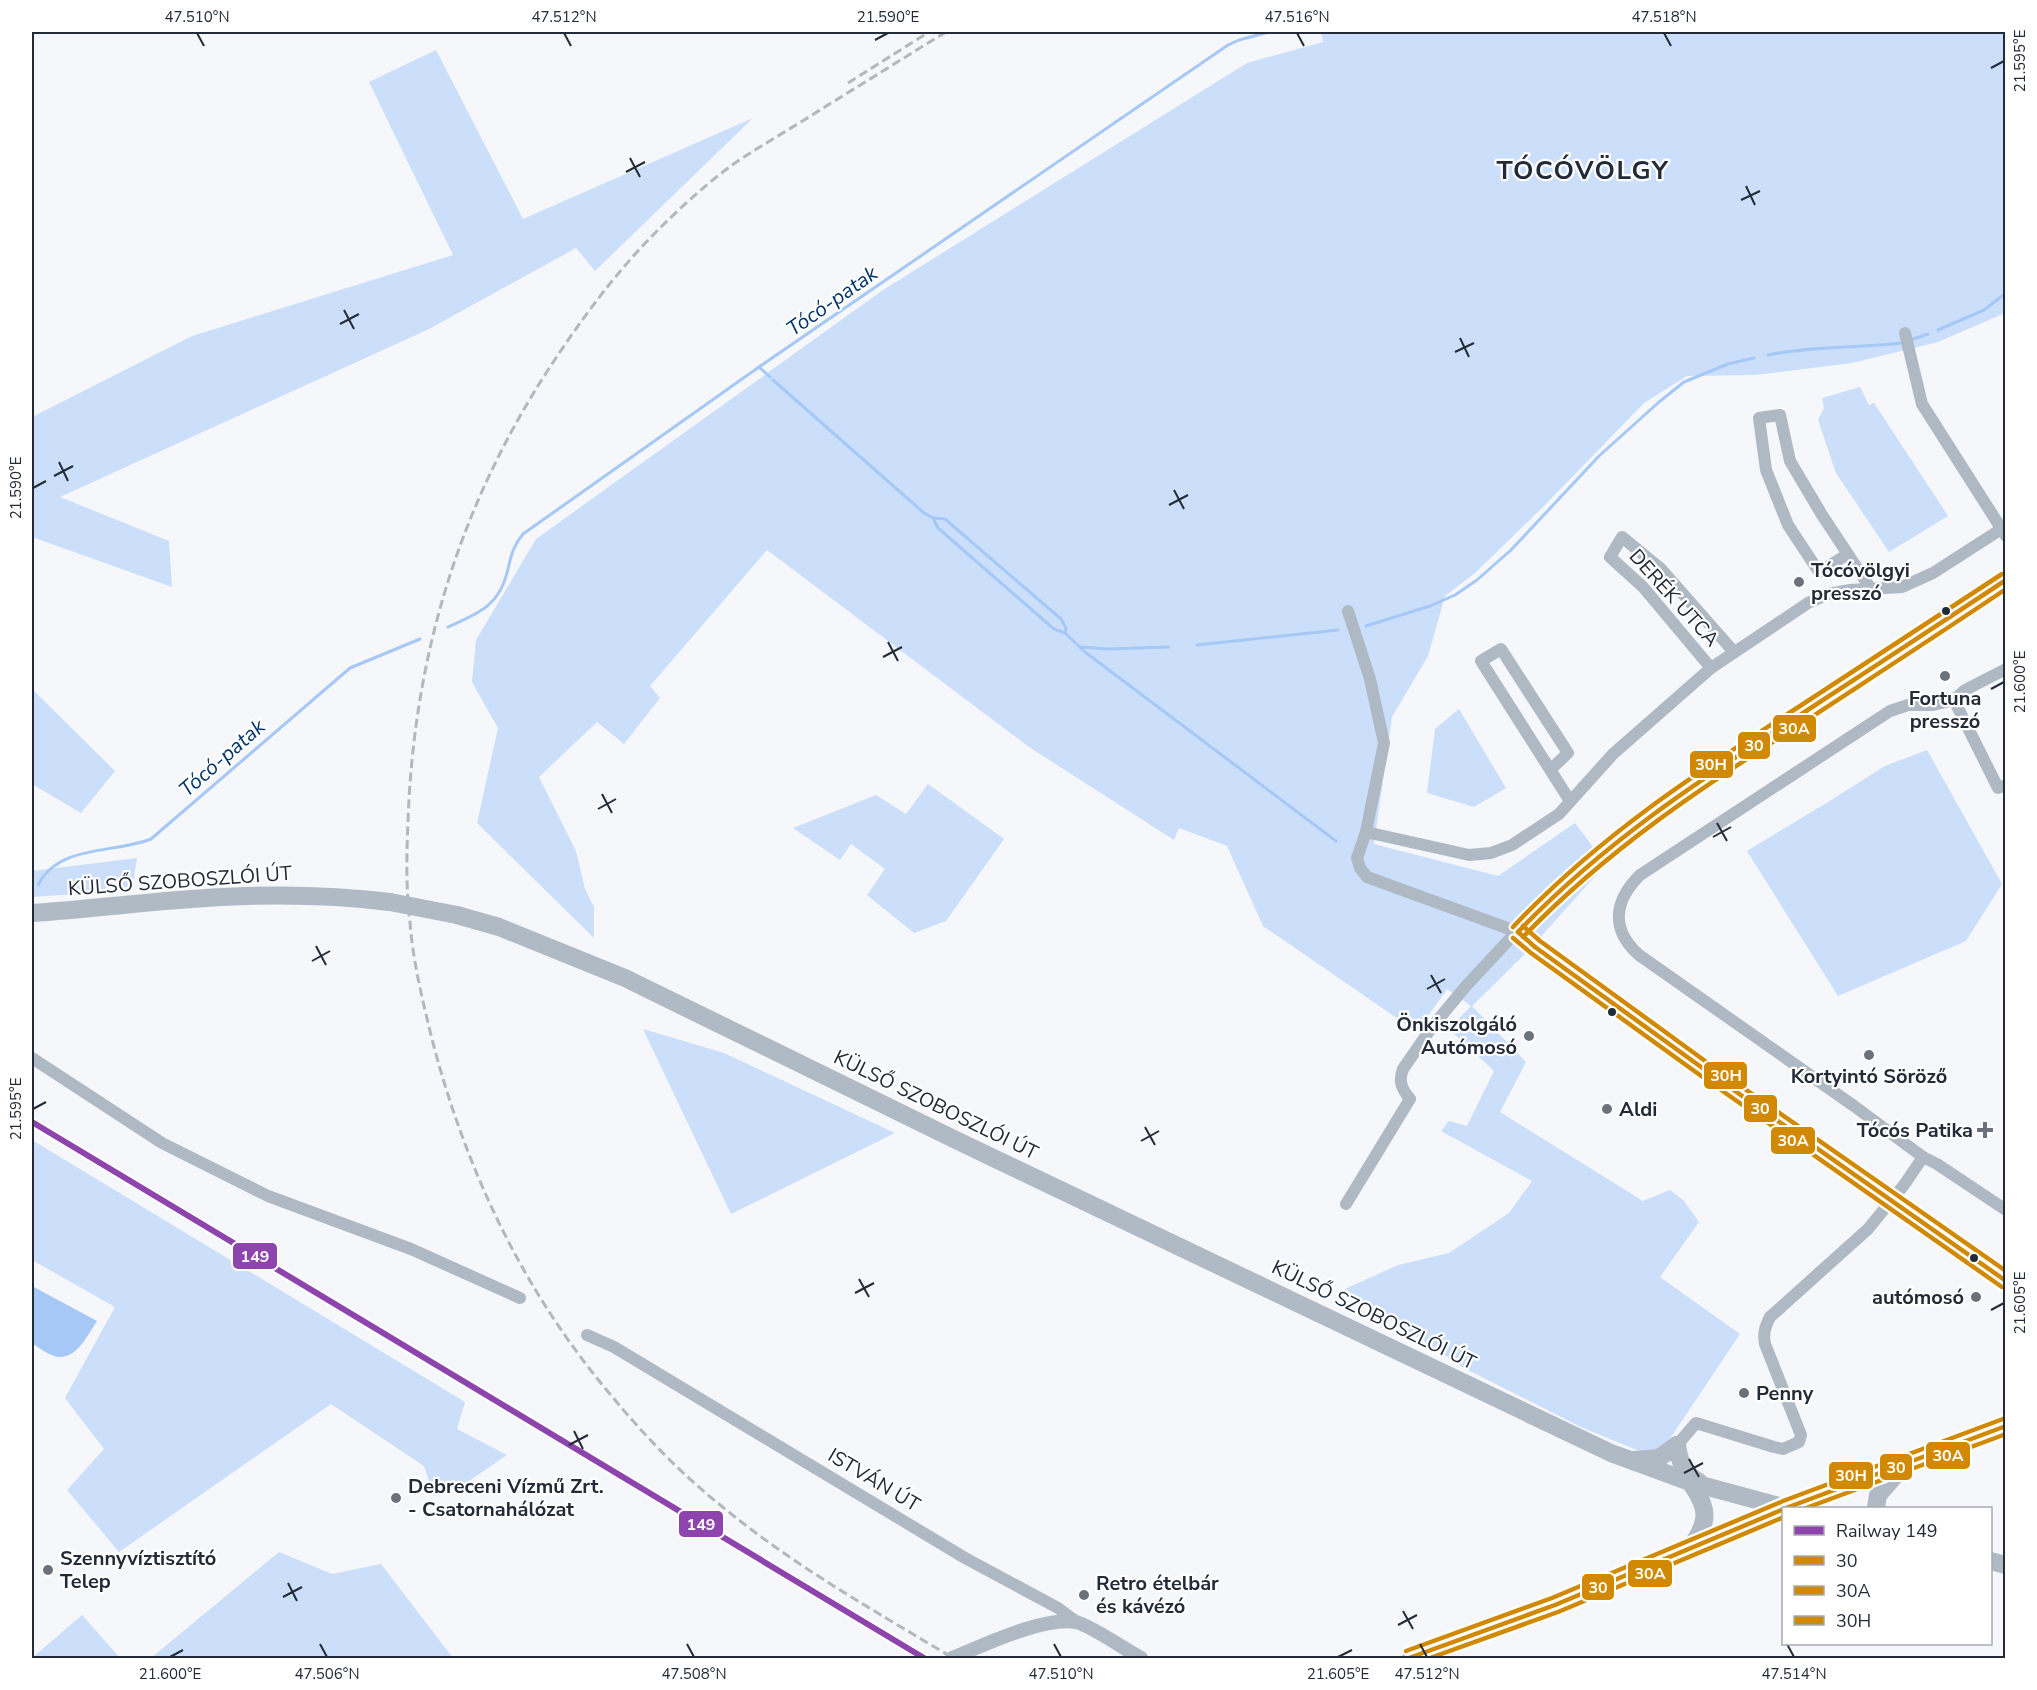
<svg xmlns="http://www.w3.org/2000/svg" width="2037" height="1690" viewBox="0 0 2037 1690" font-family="'Nunito Sans',sans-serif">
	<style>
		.green { fill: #cbdffb }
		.water { fill: #a6c8f6 }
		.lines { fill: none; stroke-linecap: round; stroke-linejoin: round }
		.stream { stroke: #a6c8f6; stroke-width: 3 }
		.minor { stroke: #afb9c4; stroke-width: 12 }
		.tertiary { stroke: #afb9c4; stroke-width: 14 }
		.primary { stroke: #afbac5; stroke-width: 18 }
		.rail { stroke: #b3b7be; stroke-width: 3; stroke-dasharray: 9 4.5; stroke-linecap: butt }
		.primary-bridge { stroke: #afbac5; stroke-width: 18 }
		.bus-1-casing { stroke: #fff; stroke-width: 9 }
		.bus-2-casing { stroke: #fff; stroke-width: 9 }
		.bus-3-casing { stroke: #fff; stroke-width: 9 }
		.bus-1 { stroke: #d08900; stroke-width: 4.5 }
		.bus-2 { stroke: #d08900; stroke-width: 4.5 }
		.bus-3 { stroke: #d08900; stroke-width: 4.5 }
		.rail-1-casing { stroke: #fff; stroke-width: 10 }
		.rail-1 { stroke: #8e44ad; stroke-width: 6 }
		.ticks { fill: none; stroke: #222b37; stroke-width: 2 }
		.poi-dot { fill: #6c727b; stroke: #fff; stroke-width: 2 }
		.bus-dot { fill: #222b37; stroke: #fff; stroke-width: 2 }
		.labels { text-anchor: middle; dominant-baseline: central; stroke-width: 4.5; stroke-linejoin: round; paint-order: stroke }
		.poi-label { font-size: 20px; font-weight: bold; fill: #222b37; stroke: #fff; text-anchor: start }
		.street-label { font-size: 20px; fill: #222b37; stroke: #fff }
		.water-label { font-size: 21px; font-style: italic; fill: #02346c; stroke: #fff }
		.district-label { font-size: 26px; font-weight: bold; letter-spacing: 1.5px; fill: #222b37; stroke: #fff }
		.line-badge { stroke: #fff; stroke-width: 2 }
		.badge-label { font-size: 16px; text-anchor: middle; font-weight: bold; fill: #fff }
		.neatline { fill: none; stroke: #222b37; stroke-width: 2 }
		.ticks-label { font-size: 15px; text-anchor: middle; fill: #222b37 }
	</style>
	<rect width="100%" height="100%" fill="#f5f7fa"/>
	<g class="green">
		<polygon points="1321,32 2005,32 2005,313 1938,342 1852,363 1755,375 1687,376 1644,403 1543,507 1475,573 1445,596 1428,656 1392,717 1374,844 1498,876 1575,823 1606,864 1528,951 1472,1006 1526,1062 1500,1112 1643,1201 1670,1190 1684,1201 1699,1222 1660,1277 1740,1334 1663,1449 1644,1453 1583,1428 1464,1368 1345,1289 1398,1265 1449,1253 1509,1213 1532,1181 1441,1131 1449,1121 1467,1126 1494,1071 1449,1029 1471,1006 1447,989 1417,1032 1263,926 1227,846 1179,828 1174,840 1029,747 767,550 650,686 660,698 624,744 597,722 539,777 576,851 585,889 594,907 594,938 477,823 498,728 472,682 476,640 536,539 883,290 1247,63 1323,42"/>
		<polygon points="436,50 523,219 753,118 595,271 576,248 429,329 60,497 169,541 172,587 32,537 32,417 192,336 453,255 369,82"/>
		<polygon points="1860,387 1869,405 1874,403 1948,516 1889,552 1836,473 1818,420 1824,408 1822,398"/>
		<polygon points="32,689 115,771 81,813 32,784"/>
		<polygon points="1459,709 1506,788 1474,807 1427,793 1435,729"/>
		<polygon points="1927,750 2002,884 1966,941 1838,996 1747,851 1828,802 1885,766"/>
		<polygon points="928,784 1004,839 946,921 914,933 867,895 885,869 851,844 840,860 793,828 876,795 906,814"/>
		<polygon points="137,858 132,890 32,897 32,871"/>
		<polygon points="643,1029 724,1053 895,1133 731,1214"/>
		<polygon points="32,1140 465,1402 457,1429 507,1455 469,1481 434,1496 424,1466 331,1404 119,1552 67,1490 104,1449 65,1398 115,1307 32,1260"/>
		<polygon points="279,1552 332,1574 381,1564 453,1658 151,1658"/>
		<polygon points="82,1615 120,1658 32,1658"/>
	</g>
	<path class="water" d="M32 1286 97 1321C88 1334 77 1359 58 1357 50 1356 39 1348 32 1343Z"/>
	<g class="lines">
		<g class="stream">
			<polyline points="1938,330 1984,310 2006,293"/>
			<polyline points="1913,339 1928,334"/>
			<path d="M1768 355C1812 346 1857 348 1902 343"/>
			<polyline points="759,367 770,377"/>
			<polyline points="773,380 924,513 933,518 938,528 1054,629 1065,633 1085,652 1336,841"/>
			<polyline points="933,518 945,519 1061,619 1066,628 1065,633"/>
			<polyline points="1366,626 1430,606 1455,595 1477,580 1511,550 1599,456 1659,402 1684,382 1728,364 1754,358"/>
			<path d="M448 627C477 614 499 606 507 573 511 557 512 547 523 534L759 367 1228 45 1239 40 1269 32"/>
			<polyline points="1197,645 1338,630"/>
			<polyline points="1082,647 1107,649 1169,647"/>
			<path d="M38 885C59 844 113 854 151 839L350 668 420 639"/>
		</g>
		<g class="minor">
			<polyline points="1905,333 1922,404 2006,536"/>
			<polyline points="1848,554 1819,572 1788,525 1766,470 1759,418 1780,415 1790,461 1822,515 1871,589"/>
			<polyline points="1348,611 1370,679 1384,743 1366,832 1357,858 1360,868 1367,877 1518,932 1535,947 1708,1072 2006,1281"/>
			<polyline points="1711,668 1643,587 1610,557 1622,537 1661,569 1734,652"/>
			<path d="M2006 669 1965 690 1954 700 1933 705H1908L1890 711 1640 875C1614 901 1610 929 1639 955L1854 1106 1923 1157 1937 1164 2006 1210"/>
			<polyline points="1954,700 1998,788 2006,785"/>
			<polyline points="1550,770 1568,753 1501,649 1481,661 1570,801"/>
			<polyline points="1366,832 1469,855 1491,853 1512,845 1559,814 1613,754 1711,668 1808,603 1828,594 1850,590 1902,587 1933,573 2006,526"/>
			<polyline points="32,1058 162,1143 268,1196 411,1249 520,1298"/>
			<path d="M1346 1204 1410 1099C1402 1089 1398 1082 1403 1069L1432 1027 1466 986 1546 900 1633 827 1675 796 2006 580"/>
			<polyline points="587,1335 614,1347 965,1558 1058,1608 1078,1623"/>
			<path d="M1677 1445 1696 1423 1774 1447 1783 1449 1799 1442 1801 1435 1765 1344C1763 1333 1765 1327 1770 1317L1868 1229 1904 1185 1923 1157"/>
		</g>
		<g class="tertiary">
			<polyline points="1786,1508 2006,1426"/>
			<path d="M952 1658C982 1646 1044 1616 1076 1622 1090 1625 1126 1650 1141 1658"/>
			<polyline points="1409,1658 1555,1605 1784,1509"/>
		</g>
		<g class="primary">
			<path d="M32 913C95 909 159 900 222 897 279 894 334 895 390 902"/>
			<polyline points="457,915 499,927 625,978 962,1143 1611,1453 1690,1482 1786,1508"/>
			<path d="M1677 1445C1679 1461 1684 1474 1699 1482"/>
			<polyline points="1634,1460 1659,1458 1677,1445"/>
			<polyline points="1876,1508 1878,1495 1906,1463"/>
			<path d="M1689 1550C1709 1522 1710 1510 1690 1482"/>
			<polyline points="1990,1561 2006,1565"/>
		</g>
		<g class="rail">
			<path d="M946 32C905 57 864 83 823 108 794 127 763 144 735 163 707 183 681 207 657 231 615 273 580 321 548 370 463 501 418 643 409 799 407 840 405 882 410 923 413 961 422 998 431 1035 464 1166 522 1290 610 1394 643 1434 679 1472 719 1504 791 1564 873 1610 953 1658"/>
			<polyline points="848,83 929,32"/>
		</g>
		<polyline class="primary-bridge" points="390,902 457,915"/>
		<defs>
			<g id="bus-1">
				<path d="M1518 932C1604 842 1700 780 1803 713 1871 669 1938 625 2006 580"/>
				<polyline points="1518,932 1535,947 1708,1072 2006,1281"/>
				<polyline points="1786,1508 2006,1426"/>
				<polyline points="1409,1658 1555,1605 1784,1509"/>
			</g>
			<g id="bus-2">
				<path d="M1523 937C1608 849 1702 787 1804 722 1871 678 1939 634 2006 589"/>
				<polyline points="1513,938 1531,953 1704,1078 2002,1287"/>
				<polyline points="1806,1508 2006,1434"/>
				<polyline points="1430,1658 1558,1612 1784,1517"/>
			</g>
			<g id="bus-3">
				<polyline points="1523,926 1540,941 1712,1066 2006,1271"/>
				<path d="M1513 927C1599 836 1696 773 1800 706 1868 662 1935 618 2002 574"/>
				<polyline points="1783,1501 2003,1419"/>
				<polyline points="1406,1651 1552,1598 1781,1502"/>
			</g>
		</defs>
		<use href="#bus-1" class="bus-1-casing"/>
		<use href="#bus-2" class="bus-2-casing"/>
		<use href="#bus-3" class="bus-3-casing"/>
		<use href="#bus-1" class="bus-1"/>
		<use href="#bus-2" class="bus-2"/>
		<use href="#bus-3" class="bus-3"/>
		<defs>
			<polyline id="rail-1" points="32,1122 924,1658"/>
		</defs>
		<use href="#rail-1" class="rail-1-casing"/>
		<use href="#rail-1" class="rail-1"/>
	</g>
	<path class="ticks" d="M197 33 204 46M564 33 571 46M1297 33 1304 46M1664 33 1671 46M875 40 888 33M1991 68 2004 61M630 158 640 177M626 172 645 162M1746 186 1755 205M1741 200 1760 191M344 310 354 329M340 324 359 314M1460 338 1469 357M1455 352 1474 343M59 462 68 481M54 476 73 466M33 488 46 481M1174 490 1184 509M1169 505 1188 495M888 642 898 661M883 657 902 647M1991 689 2004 682M602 794 612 813M598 809 616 799M1717 823 1727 841M1713 837 1731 827M316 946 326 965M312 961 330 951M1431 975 1441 993M1427 989 1445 979M33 1109 46 1102M1145 1127 1155 1145M1141 1141 1159 1131M859 1279 869 1297M855 1293 874 1283M1991 1310 2004 1303M574 1431 583 1449M569 1445 588 1435M1689 1459 1699 1477M1684 1473 1703 1463M288 1583 297 1601M283 1597 302 1587M1403 1611 1413 1629M1398 1625 1417 1615M320 1644 327 1657M687 1644 694 1657M1054 1644 1061 1657M1420 1644 1427 1657M1787 1644 1794 1657M170 1657 183 1650M1338 1657 1352 1650"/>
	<g class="poi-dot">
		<circle cx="1799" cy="582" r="6"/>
		<circle cx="1945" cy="676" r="6"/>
		<circle cx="1529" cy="1036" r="6"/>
		<circle cx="1869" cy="1055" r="6"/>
		<circle cx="1607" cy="1109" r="6"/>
		<path d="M1982 1121h6v6h6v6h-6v6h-6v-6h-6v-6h6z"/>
		<circle cx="1976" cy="1297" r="6"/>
		<circle cx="1744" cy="1393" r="6"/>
		<circle cx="396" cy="1498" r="6"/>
		<circle cx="48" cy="1570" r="6"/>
		<circle cx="1084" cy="1595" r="6"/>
	</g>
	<g class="bus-dot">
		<circle cx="1946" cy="611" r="5"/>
		<circle cx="1612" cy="1012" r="5"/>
		<circle cx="1974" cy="1258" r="5"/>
	</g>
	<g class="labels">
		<g class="poi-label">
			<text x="1811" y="570">Tócóvölgyi<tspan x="1811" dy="23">presszó</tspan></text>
			<text x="1945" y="698" text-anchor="middle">Fortuna<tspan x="1945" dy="23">presszó</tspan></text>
			<text x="1517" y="1024" text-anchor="end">Önkiszolgáló<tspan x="1517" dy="23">Autómosó</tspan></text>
			<text x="1869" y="1076" text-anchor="middle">Kortyintó Söröző</text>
			<text x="1619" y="1109">Aldi</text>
			<text x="1973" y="1130" text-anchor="end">Tócós Patika</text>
			<text x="1964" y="1297" text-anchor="end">autómosó</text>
			<text x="1756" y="1393">Penny</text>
			<text x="408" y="1486">Debreceni Vízmű Zrt.<tspan x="408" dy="23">- Csatornahálózat</tspan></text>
			<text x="60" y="1558">Szennyvíztisztító<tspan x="60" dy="23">Telep</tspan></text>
			<text x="1096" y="1583">Retro ételbár<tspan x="1096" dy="23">és kávézó</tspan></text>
		</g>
		<g class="street-label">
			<text transform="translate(1674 598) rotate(48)">DERÉK UTCA</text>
			<text transform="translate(180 881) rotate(-4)">KÜLSŐ SZOBOSZLÓI ÚT</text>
			<text transform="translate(936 1105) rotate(26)">KÜLSŐ SZOBOSZLÓI ÚT</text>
			<text transform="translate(1374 1315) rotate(26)">KÜLSŐ SZOBOSZLÓI ÚT</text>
			<text transform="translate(874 1480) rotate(31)">ISTVÁN ÚT</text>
		</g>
		<g class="water-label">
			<text transform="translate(832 301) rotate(-35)">Tócó-patak</text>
			<text transform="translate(222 758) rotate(-41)">Tócó-patak</text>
		</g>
		<g class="district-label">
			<text x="1583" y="170">TÓCÓVÖLGY</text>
		</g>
	</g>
	<g class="line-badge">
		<rect x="1772" y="714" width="45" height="29" rx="6" fill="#d08900"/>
		<rect x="1737" y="731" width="34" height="29" rx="6" fill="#d08900"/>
		<rect x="1689" y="750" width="45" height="29" rx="6" fill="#d08900"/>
		<rect x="1703" y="1061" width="45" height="29" rx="6" fill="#d08900"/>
		<rect x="1743" y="1094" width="35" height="29" rx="6" fill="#d08900"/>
		<rect x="1770" y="1126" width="46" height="29" rx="6" fill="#d08900"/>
		<rect x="232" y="1242" width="46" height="28" rx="6" fill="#8e44ad"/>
		<rect x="1925" y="1441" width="46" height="29" rx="6" fill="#d08900"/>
		<rect x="1879" y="1453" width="34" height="28" rx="6" fill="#d08900"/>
		<rect x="1828" y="1461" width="46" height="29" rx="6" fill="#d08900"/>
		<rect x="678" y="1510" width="46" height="28" rx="6" fill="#8e44ad"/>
		<rect x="1627" y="1559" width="46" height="29" rx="6" fill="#d08900"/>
		<rect x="1581" y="1573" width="34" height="28" rx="6" fill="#d08900"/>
	</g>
	<g class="badge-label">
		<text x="1794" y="734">30A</text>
		<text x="1754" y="751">30</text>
		<text x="1711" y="770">30H</text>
		<text x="1726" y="1081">30H</text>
		<text x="1760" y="1114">30</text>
		<text x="1793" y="1146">30A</text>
		<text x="255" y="1262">149</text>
		<text x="1948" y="1461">30A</text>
		<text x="1896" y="1473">30</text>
		<text x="1851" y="1481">30H</text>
		<text x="701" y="1530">149</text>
		<text x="1650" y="1579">30A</text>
		<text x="1598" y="1593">30</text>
	</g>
	<rect width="2037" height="1690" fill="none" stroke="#ffffff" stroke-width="66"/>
	<rect x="1782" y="1507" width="210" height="138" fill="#ffffff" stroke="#a7aaaf" stroke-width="1.5"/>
	<rect x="1794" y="1526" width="30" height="9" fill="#8e44ad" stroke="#a7aaaf" stroke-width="1.5"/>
	<text x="1836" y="1537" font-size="18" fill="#222b37">Railway 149</text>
	<rect x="1794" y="1556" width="30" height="9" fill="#d08900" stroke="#a7aaaf" stroke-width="1.5"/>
	<text x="1836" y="1567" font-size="18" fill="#222b37">30</text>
	<rect x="1794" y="1586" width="30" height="9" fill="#d08900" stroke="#a7aaaf" stroke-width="1.5"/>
	<text x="1836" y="1597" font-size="18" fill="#222b37">30A</text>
	<rect x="1794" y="1616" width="30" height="9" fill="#d08900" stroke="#a7aaaf" stroke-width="1.5"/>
	<text x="1836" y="1627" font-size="18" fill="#222b37">30H</text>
	<rect x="33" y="33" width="1971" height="1624" class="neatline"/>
	<g class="ticks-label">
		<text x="197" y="22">47.510°N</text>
		<text x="564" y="22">47.512°N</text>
		<text x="888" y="22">21.590°E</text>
		<text x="1297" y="22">47.516°N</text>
		<text x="1664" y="22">47.518°N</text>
		<text transform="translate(2020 61) rotate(-90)" y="5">21.595°E</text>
		<text transform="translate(16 488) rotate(-90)" y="5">21.590°E</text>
		<text transform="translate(2020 682) rotate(-90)" y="5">21.600°E</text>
		<text transform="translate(16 1109) rotate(-90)" y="5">21.595°E</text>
		<text transform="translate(2020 1303) rotate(-90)" y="5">21.605°E</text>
		<text x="170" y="1679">21.600°E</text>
		<text x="327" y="1679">47.506°N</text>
		<text x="694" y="1679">47.508°N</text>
		<text x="1061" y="1679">47.510°N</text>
		<text x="1338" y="1679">21.605°E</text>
		<text x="1427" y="1679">47.512°N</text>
		<text x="1794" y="1679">47.514°N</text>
	</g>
</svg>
